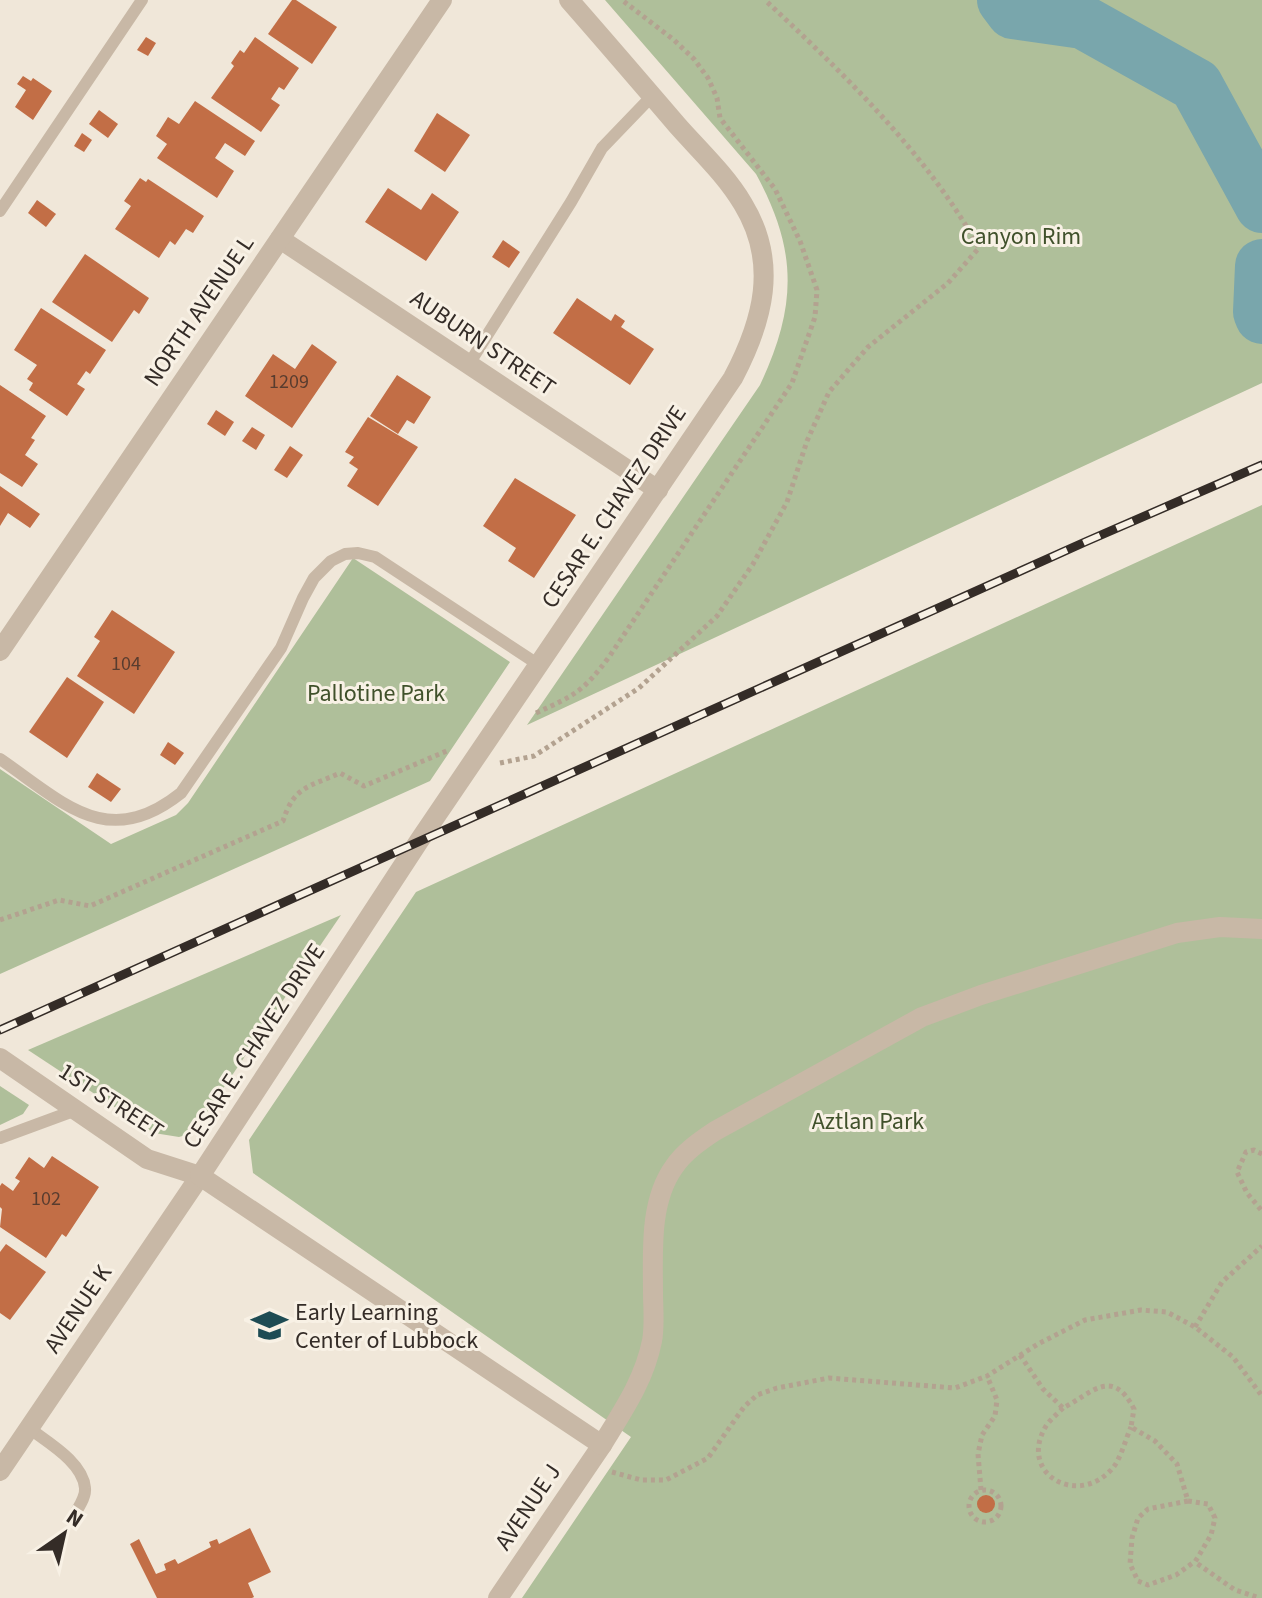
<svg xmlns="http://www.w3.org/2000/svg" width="1262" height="1598" viewBox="0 0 1262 1598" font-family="'Source Sans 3',sans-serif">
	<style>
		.green { fill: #afbf9a }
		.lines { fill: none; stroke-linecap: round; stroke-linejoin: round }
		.river { stroke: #79a6ac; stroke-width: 54 }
		.building { fill: #c26e46 }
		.path { stroke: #b3a290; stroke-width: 5; stroke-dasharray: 4 4; stroke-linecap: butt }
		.service { stroke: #c8b8a6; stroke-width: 12 }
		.minor { stroke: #c8b8a6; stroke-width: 20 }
		.tertiary { stroke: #c8b8a6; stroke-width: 20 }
		.rail-casing { stroke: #342c27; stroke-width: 9 }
		.rail { stroke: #f8f1e5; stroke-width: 6; stroke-dasharray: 18; stroke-linecap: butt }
		.labels { text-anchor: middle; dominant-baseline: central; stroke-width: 6; stroke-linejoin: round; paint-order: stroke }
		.number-label { font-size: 20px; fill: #583c2f }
		.park-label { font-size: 24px; fill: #40512b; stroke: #f8f1e5 }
		.street-label { font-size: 24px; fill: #342c27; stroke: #f8f1e5 }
		.poi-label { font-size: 24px; fill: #342c27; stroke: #f8f1e5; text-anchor: start }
	</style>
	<rect width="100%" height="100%" fill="#f0e7d9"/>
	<g class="green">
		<path d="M605 0H1262V383L527 725 760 385C797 306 798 251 756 174Z"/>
		<polygon points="1262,505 1262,1598 522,1598 631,1437 253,1173 249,1140 416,892"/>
		<polygon points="353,558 510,662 430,781 0,974 0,769 111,844 176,815 188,803"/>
		<polygon points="341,915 199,1124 189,1134 179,1137 154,1133 28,1050"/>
		<polygon points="0,1086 29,1105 23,1114 0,1125"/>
	</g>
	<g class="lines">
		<g class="river">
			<polyline points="1004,0 1013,12 1083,22 1196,85 1262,206"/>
			<polyline points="1262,266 1260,312 1262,317"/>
		</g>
	</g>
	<g class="building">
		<polygon points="292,0 296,0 337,27 312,64 268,34"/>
		<polygon points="146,37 156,43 148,56 137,50"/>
		<polygon points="255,37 299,68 284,90 279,87 271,99 280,105 261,132 211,98 234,66 231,63 240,50 244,53"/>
		<polygon points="23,76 31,81 33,78 52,91 33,120 15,107 26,90 17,84"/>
		<polygon points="195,101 255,141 245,156 225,143 215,158 234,171 217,198 157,158 167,144 156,136 168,117 179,124"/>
		<polygon points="99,110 118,124 108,138 89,124"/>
		<polygon points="437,113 470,135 445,172 414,151"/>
		<polygon points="82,133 92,140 84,152 74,146"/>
		<polygon points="140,178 146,182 148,179 204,216 193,233 186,229 175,245 170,241 159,258 115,229 131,206 124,201"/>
		<polygon points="388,188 421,210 432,193 459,212 426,261 365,222"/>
		<polygon points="37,200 56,214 46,227 28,213"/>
		<polygon points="503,240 520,252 509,268 492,257"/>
		<polygon points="85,254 149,298 139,314 134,310 112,342 52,302"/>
		<polygon points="577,298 611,321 615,314 625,321 621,327 654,349 630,385 553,333"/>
		<polygon points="41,308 106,350 90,374 86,371 77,384 85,389 67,416 29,390 33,383 27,379 37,365 14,350"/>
		<polygon points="312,344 337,362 292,428 245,396 273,354 295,369"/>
		<polygon points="397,375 431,397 414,424 407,420 398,434 370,416"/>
		<polygon points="0,385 46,416 31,438 35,440 25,455 38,464 22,487 0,473"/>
		<polygon points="216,410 234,422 225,436 207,424"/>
		<polygon points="368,417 418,447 378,506 347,486 358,469 349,463 354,457 345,452"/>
		<polygon points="252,427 265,435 256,450 242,441"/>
		<polygon points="290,446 303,455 287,478 274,470"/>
		<polygon points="515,478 576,515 534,578 508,561 516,548 483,526"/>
		<polygon points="0,486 40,514 30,528 8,513 0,526"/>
		<polygon points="112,610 175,652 134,714 77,676 100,641 94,637"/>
		<polygon points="67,677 104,702 67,758 29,732"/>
		<polygon points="168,742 184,753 175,765 160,755"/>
		<polygon points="97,773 121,789 111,802 88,787"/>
		<polygon points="52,1156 99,1187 66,1237 62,1234 46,1258 0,1227 2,1209 0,1207 0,1186 2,1183 13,1191 20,1181 15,1178 29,1157 44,1168"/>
		<polygon points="6,1244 46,1272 10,1320 0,1313 0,1252"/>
		<circle cx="986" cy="1504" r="9"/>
		<polygon points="250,1528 271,1572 248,1583 254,1597 252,1598 157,1598 130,1544 139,1539 156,1574 166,1570 164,1564 175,1559 178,1564 211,1547 209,1542 217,1539 219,1544"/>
	</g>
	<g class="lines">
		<g class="path">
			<path d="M536 713C575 695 583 692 609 657L792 383 815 317 817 290 800 241 775 189 720 118 717 98 708 78 694 59 674 40 622 0"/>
			<path d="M500 763 534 756 639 688 717 616 753 564 787 502 807 441 829 392 868 347 948 283 979 248C928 155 842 72 765 0"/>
			<path d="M0 920 59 900 90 906 283 821C294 786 309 787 340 773L364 786 449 750"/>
			<polyline points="1262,1154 1254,1150 1246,1152 1237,1172 1247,1193 1262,1211"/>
			<polyline points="1195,1327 1222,1282 1262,1246"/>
			<path d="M1020 1355 1043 1389 1063 1408C1091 1394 1112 1366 1134 1409L1131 1427 1155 1441 1177 1464 1188 1501 1208 1504 1215 1518 1211 1535 1195 1562 1235 1590 1260 1598"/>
			<path d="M1063 1408C1057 1414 1050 1420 1046 1426 1018 1472 1074 1506 1109 1472 1120 1463 1125 1440 1131 1427"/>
			<polyline points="612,1472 641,1480 666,1480 708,1458 744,1407 757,1395 777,1388 829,1378 955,1388 987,1376 1038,1344 1085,1320 1141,1310 1167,1312 1195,1327 1233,1357 1262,1396"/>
			<circle cx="985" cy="1506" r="16"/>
			<polyline points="981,1490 978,1454 982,1435 995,1416 997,1400 987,1376"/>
			<polyline points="1188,1501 1148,1509 1138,1518 1132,1538 1130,1564 1138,1581 1148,1585 1176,1575 1194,1562"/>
		</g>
		<g class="service">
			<polyline points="0,211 142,0"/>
			<polyline points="469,364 571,202 602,148 652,96"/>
			<path d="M0 759C63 802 107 852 181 793L281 648 303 598 314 578 331 561 345 554 358 553 375 557 539 665"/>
			<polyline points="0,1138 76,1110"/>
			<path d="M29 1428C47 1442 83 1462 85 1488 86 1496 80 1505 76 1512"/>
		</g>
		<g class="minor">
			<polyline points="280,239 658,490"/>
			<polyline points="0,651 442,0"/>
			<polyline points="0,1058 147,1159 200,1176 0,1471"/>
			<polyline points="498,1598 602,1445"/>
		</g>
		<path class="tertiary" d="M569 0C605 41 641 83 677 125 699 150 726 175 743 204 779 263 763 321 733 378L419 841 200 1176 602 1445C622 1412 644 1381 652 1341 655 1326 653 1308 653 1292 653 1252 649 1202 674 1167 684 1152 700 1141 715 1131L922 1017 981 995 1177 933 1220 927 1262 929"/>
		<defs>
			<polyline id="rail" points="0,1030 1085,542 1262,465"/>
		</defs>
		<use href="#rail" class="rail-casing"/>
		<use href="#rail" class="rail"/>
	</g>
	<defs>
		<symbol id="school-bare" viewBox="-9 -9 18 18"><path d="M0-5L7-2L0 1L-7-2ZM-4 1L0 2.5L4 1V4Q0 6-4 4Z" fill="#1e4c54" stroke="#f8f1e5" stroke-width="2.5" paint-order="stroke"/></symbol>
	</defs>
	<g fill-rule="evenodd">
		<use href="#school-bare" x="244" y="1300" width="51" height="51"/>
	</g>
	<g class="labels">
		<g class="number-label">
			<text x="289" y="382">1209</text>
			<text x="126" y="664">104</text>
			<text x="46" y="1199">102</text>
		</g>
		<g class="park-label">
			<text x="1021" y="236">Canyon Rim</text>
			<text x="376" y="693">Pallotine Park</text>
			<text x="868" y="1121">Aztlan Park</text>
		</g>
		<g class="street-label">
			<text transform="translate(199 311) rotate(-56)">NORTH AVENUE L</text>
			<text transform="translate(483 343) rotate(34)">AUBURN STREET</text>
			<text transform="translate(614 507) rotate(-56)">CESAR E. CHAVEZ DRIVE</text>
			<text transform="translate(254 1046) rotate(-57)">CESAR E. CHAVEZ DRIVE</text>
			<text transform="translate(111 1101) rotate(33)">1ST STREET</text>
			<text transform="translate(78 1309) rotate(-56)">AVENUE K</text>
			<text transform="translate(528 1507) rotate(-56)">AVENUE J</text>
		</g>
		<g class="poi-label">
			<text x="295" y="1312">Early Learning<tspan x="295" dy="28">Center of Lubbock</tspan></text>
		</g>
	</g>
	<g transform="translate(64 1534) rotate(34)" stroke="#f8f1e5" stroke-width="6" paint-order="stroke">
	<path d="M0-6L14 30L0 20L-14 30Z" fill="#342c27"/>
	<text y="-12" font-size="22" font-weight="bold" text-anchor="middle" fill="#342c27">N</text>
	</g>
</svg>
